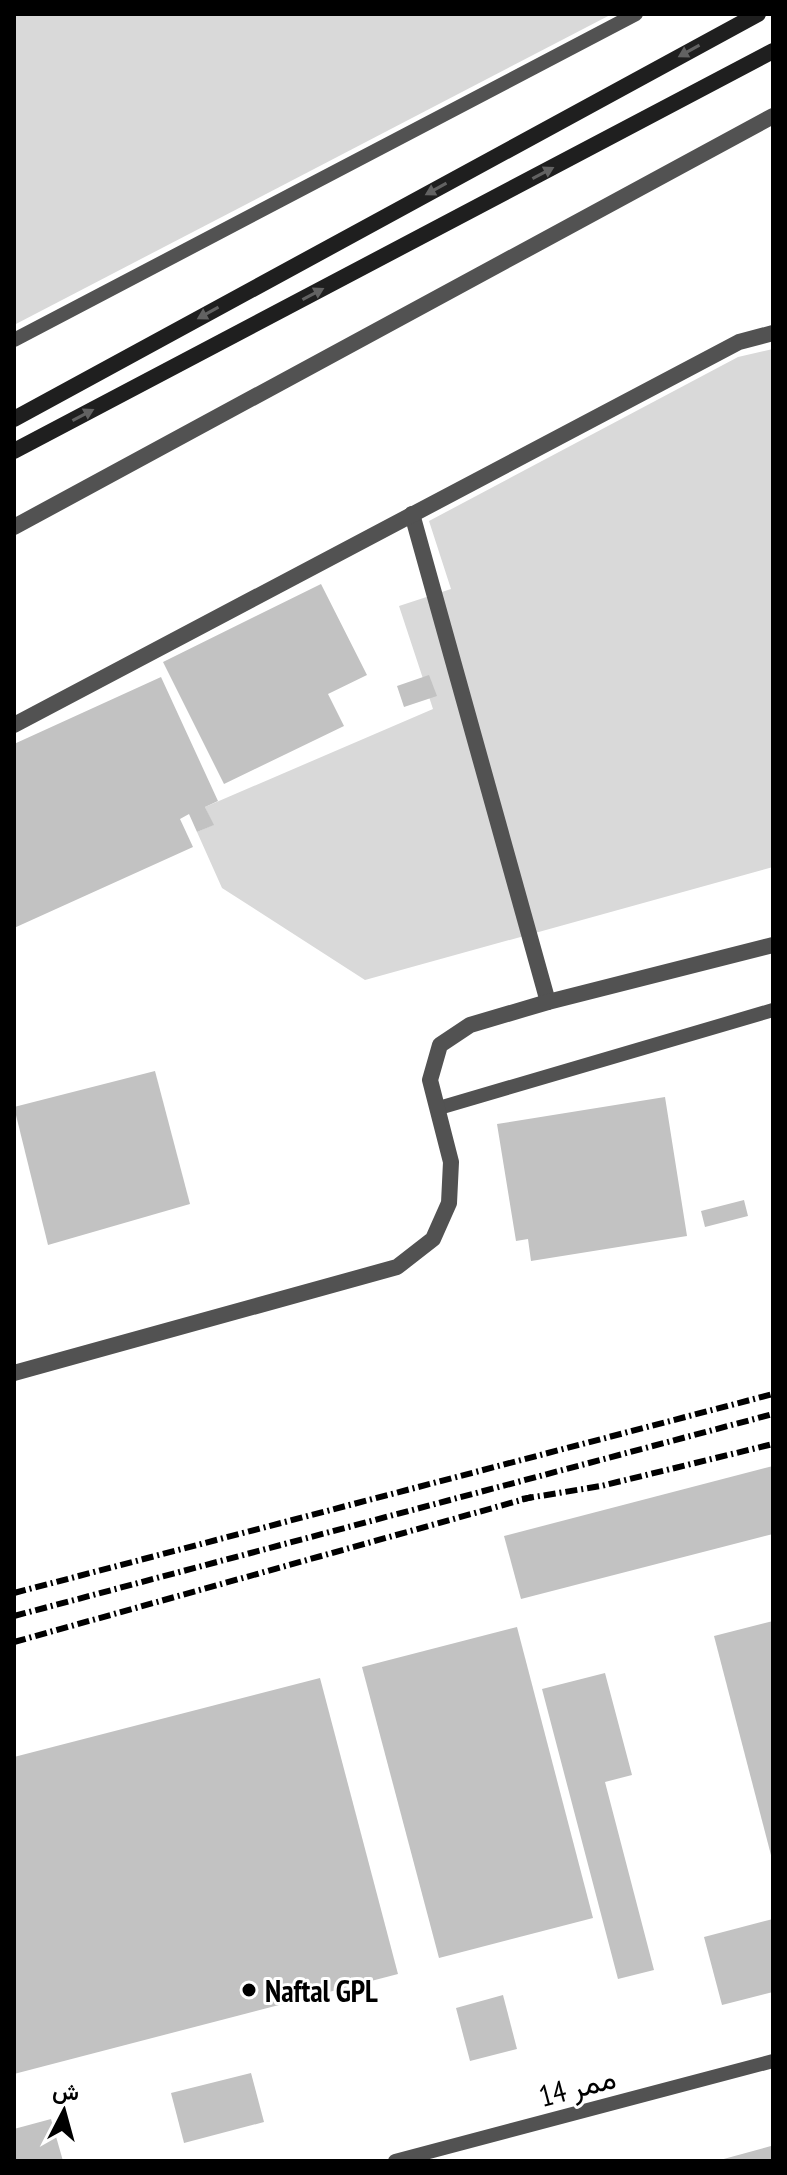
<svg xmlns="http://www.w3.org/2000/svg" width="787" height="2175" viewBox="0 0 787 2175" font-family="'PT Sans Narrow',Vazirmatn,sans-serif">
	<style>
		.green { fill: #d9d9d9 }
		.building { fill: #c2c2c2 }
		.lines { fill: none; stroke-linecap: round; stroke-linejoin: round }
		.service { stroke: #525252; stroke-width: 14 }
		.minor { stroke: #525252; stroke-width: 16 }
		.tertiary { stroke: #525252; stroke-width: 16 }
		.secondary { stroke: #1f1f1f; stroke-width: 16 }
		.rail { stroke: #000; stroke-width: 6; stroke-dasharray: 12 4 2 4; stroke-linecap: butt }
		.oneway { fill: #626262 }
		.poi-dot { fill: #000; stroke: #fff; stroke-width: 3 }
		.labels { text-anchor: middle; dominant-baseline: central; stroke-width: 6; stroke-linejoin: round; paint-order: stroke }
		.poi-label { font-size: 30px; font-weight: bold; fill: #000; stroke: #fff; text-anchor: start }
		.street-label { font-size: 30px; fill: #000; stroke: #fff }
	</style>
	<rect width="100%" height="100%" fill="#fff"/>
	<g class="green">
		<polygon points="14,14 612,14 14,325"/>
		<polygon points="773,349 773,867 365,980 222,888 197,832 213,825 205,807 433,709 399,606 451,589 429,521 738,357"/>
	</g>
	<g class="building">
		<polygon points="321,584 367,675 328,694 344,726 224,784 163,662"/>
		<polygon points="429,675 437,696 404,707 397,686"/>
		<polygon points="161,677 218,801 205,807 214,825 197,832 189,814 180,819 193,847 14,928 14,744"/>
		<polygon points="155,1071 190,1204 48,1245 14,1107"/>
		<polygon points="665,1097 687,1236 531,1261 528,1239 516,1241 497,1124"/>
		<polygon points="744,1200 748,1216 705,1227 701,1211"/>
		<polygon points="773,1466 773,1534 521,1599 504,1536"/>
		<polygon points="773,1621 773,1859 772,1859 714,1636"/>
		<polygon points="517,1627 593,1918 439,1958 362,1667"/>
		<polygon points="605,1673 632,1775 605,1782 654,1970 618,1979 542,1689"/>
		<polygon points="320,1678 398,1974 14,2074 14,1757"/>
		<polygon points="773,1919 773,1992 722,2005 704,1937"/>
		<polygon points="503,1995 517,2049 470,2061 456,2008"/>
		<polygon points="251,2073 264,2122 184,2143 171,2093"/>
		<polygon points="51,2119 63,2161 14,2161 14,2129"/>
		<polygon points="771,2146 773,2161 720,2161 720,2160"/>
	</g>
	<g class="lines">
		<g class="service">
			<polyline points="14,340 636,14"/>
			<polyline points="439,1108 773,1010"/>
			<polyline points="395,2161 773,2061"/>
		</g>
		<g class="minor">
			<polyline points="412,514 548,1002"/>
			<polyline points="14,527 773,116"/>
			<polyline points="14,725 739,342 773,333"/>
		</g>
		<polyline class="tertiary" points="14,1373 397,1267 433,1239 449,1203 451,1162 430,1080 440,1045 470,1025 548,1002 773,945"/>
		<g class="secondary">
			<polyline points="14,419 758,14"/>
			<polyline points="14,451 773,51"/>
		</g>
		<g class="rail">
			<polyline points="522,1499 601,1486 773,1444"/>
			<polyline points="14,1593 773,1394"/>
			<polyline points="14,1616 773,1414"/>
			<polyline points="14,1642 532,1497"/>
		</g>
	</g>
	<defs><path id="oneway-solid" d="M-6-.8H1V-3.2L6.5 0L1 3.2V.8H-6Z" transform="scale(2)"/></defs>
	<g class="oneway">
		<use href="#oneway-solid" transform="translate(689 51) rotate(151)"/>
		<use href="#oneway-solid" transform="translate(543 173) rotate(-28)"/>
		<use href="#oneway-solid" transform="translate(436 189) rotate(151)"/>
		<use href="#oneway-solid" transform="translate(313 294) rotate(-28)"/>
		<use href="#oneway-solid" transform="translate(208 313) rotate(151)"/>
		<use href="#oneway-solid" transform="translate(83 415) rotate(-28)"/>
	</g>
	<circle class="poi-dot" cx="249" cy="1990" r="8"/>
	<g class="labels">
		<g class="poi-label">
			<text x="265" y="1990">Naftal GPL</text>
		</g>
		<g class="street-label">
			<text transform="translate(577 2086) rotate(-15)">ممر 14</text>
		</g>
	</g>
	<rect width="787" height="2175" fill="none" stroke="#000000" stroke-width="32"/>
	<g transform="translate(64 2111) rotate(6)" stroke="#ffffff" stroke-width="6" paint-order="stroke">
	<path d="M0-6L14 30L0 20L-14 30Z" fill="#000000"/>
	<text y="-12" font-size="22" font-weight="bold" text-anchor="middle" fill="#000000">ش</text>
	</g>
</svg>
